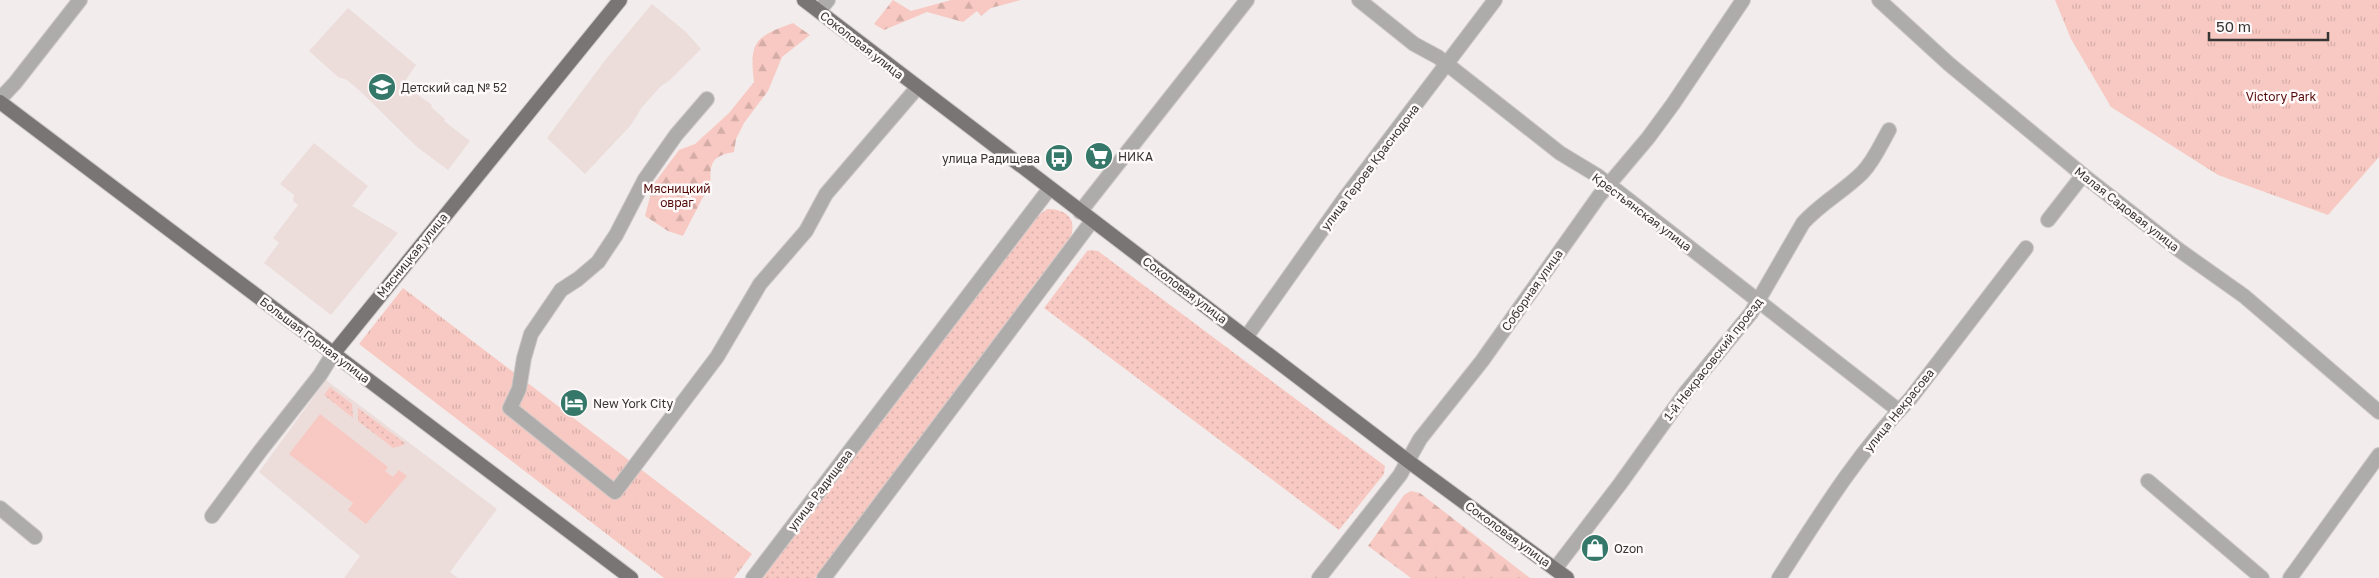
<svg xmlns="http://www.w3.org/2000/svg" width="2379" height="578" viewBox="0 0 2379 578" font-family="'Golos Text',sans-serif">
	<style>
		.built { fill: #ecdddb }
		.grass { fill: url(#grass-dots) }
		.forest { fill: url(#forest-firs) }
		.park { fill: url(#park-tufts) }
		.garden { fill: #f8c9c2 }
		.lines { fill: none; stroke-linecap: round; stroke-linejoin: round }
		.minor-casing { stroke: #cdc8c7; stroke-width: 16 }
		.tertiary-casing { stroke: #cdc8c7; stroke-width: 16 }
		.primary-casing { stroke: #cdc8c7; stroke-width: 16 }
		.minor { stroke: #aeacab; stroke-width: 14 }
		.tertiary { stroke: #aeacab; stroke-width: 14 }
		.primary { stroke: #797574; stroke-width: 14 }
		.labels { text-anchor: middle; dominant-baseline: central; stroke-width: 5; stroke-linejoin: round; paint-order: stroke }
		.street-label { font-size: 12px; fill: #373534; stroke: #fffaf9 }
		.poi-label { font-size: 12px; fill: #373534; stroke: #fffaf9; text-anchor: start }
		.park-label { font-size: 12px; fill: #520a08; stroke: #fffaf9 }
	</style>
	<defs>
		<pattern id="grass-dots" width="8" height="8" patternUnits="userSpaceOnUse" patternTransform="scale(1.25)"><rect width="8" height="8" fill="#f8c9c2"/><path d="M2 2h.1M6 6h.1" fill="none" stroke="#d5ada7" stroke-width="1.8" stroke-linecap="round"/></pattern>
		<pattern id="forest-firs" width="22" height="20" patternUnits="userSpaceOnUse" patternTransform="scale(1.25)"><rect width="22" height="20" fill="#f8c9c2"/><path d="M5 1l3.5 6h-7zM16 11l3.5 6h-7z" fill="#d5ada7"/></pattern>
		<pattern id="park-tufts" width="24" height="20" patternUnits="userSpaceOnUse" patternTransform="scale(1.25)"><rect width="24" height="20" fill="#f8c9c2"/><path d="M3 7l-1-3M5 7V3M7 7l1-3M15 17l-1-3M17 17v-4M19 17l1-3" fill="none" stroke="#d5ada7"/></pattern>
	</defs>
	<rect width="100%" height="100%" fill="#f2edec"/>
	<g class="built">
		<polygon points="652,4 686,32 701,49 670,80 661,86 642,107 631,125 585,174 547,138 606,59"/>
		<polygon points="348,8 416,65 403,84 432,105 431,107 445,119 444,121 470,141 448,170 417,147 360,91 347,80 338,77 309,51"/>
		<polygon points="314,143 368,186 352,206 398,233 331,315 264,263 279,243 273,238 298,205 293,201 294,195 280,184"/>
		<polygon points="326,380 497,509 450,572 458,578 344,578 360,556 259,472"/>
	</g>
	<g class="grass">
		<path d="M1047 209C1064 209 1077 217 1071 236L815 578H762L1038 216Z"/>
		<polygon points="1091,250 1098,251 1385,466 1384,474 1339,530 1044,308 1087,251"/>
		<polygon points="330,387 352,404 353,418 324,395"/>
		<polygon points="358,408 406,444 393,448 358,421"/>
	</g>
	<g class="forest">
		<polygon points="893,0 911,11 951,0 1021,0 991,8 981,16 977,11 963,22 927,12 884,30 874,24"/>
		<path d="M793 23 810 35 782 57 768 91 744 123 736 139 734 152C708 156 710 167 711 190L703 197 683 236 668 231 645 216 653 185 679 150 695 144 729 113 754 82C749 41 755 37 793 23Z"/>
		<polygon points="1411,491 1420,493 1530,578 1411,578 1368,546 1404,495"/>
	</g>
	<g class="park">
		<polygon points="2055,0 2379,0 2379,157 2328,215 2218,175 2111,107 2071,39"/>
		<polygon points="403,288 752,554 734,578 664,578 359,344"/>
	</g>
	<polygon class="garden" points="320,414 388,467 385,471 393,477 399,470 407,476 366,524 348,510 353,503 289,454"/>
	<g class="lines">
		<defs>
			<g id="minor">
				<polyline points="1359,0 1414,44 1438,57 1457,72 1560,153 1598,176 1898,410"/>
				<polyline points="1879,0 1949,64 2083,175 2179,250 2244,296 2379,412"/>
				<polyline points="819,11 828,0"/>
				<polyline points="0,99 15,83 80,0"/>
				<polyline points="707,99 676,135 645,179 616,235 598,262 578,279 561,290 531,334 524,358 519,389 510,408 615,492 717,357 760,284 806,231 826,194 917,88"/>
				<polyline points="1080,212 1247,0"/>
				<polyline points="2048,220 2083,175"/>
				<polyline points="1247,336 1344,199 1495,0"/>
				<polyline points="2148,481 2262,578"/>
				<polyline points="0,508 35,537"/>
				<polyline points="212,516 261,450 320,375 333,354"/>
				<path d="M1555 569 1620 484 1686 392 1751 313 1803 223C1821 203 1844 191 1862 173 1874 161 1881 144 1889 130"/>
				<polyline points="1319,578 1400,475 1420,439 1482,361 1599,196 1648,138 1673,104 1743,0"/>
				<path d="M1779 578C1819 516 1858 452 1910 399L2026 248"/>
				<polyline points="2290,578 2379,455"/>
			</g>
			<g id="tertiary">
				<polyline points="753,578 1050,188"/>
				<polyline points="824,578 1092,221"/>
			</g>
			<g id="primary">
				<polyline points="804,0 1408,461 1567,578"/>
				<polyline points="0,102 631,578"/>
				<polyline points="333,354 620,0"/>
			</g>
		</defs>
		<use href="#minor" class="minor-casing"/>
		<use href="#tertiary" class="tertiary-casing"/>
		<use href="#primary" class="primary-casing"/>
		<use href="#minor" class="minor"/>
		<use href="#tertiary" class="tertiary"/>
		<use href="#primary" class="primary"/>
	</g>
	<defs>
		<symbol id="school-disc" viewBox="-11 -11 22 22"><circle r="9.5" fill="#35786a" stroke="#fffaf9"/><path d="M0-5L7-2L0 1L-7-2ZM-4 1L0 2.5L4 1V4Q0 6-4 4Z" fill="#fff"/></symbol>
		<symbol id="supermarket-disc" viewBox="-11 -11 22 22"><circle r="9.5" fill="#35786a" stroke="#fffaf9"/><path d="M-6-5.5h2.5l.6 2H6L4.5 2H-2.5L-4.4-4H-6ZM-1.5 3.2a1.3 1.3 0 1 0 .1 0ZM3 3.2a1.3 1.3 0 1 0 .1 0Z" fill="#fff"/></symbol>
		<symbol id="bus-disc" viewBox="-11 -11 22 22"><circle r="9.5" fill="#35786a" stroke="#fffaf9"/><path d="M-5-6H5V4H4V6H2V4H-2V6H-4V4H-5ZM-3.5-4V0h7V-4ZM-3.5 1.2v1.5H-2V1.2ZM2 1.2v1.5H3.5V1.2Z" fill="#fff"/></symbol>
		<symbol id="hotel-disc" viewBox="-11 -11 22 22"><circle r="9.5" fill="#35786a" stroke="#fffaf9"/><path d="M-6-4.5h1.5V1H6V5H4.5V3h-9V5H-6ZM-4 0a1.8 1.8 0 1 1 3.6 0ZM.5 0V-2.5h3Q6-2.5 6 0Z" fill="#fff"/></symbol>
		<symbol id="shop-disc" viewBox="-11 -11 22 22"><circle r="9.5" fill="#35786a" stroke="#fffaf9"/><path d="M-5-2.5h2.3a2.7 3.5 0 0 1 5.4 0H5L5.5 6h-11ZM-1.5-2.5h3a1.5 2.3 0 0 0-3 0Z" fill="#fff"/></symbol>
	</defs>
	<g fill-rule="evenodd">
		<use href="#school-disc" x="366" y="71" width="32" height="32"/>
		<use href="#supermarket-disc" x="1083" y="140" width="32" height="32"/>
		<use href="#bus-disc" x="1043" y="142" width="32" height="32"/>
		<use href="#hotel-disc" x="558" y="387" width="32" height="32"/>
		<use href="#shop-disc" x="1579" y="532" width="32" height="32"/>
	</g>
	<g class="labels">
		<g class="street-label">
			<text transform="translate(862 45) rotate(38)">Соколовая улица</text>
			<text transform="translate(1370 167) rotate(-53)">улица Героев Краснодона</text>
			<text transform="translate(2127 209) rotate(38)">Малая Садовая улица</text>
			<text transform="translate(1642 212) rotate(37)">Крестьянская улица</text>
			<text transform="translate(412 255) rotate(-51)">Мясницкая улица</text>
			<text transform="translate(1185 290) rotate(37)">Соколовая улица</text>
			<text transform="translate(1532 290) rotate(-55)">Соборная улица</text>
			<text transform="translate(315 340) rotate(37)">Большая Горная улица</text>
			<text transform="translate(1713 359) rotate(-52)">1-й Некрасовский проезд</text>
			<text transform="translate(1899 410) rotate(-51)">улица Некрасова</text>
			<text transform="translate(820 490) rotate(-53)">улица Радищева</text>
			<text transform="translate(1508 534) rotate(36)">Соколовая улица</text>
		</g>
		<g class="poi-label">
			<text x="401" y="87">Детский сад № 52</text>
			<text x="1118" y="156">НИКА</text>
			<text x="1040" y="158" text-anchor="end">улица Радищева</text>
			<text x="593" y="403">New York City</text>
			<text x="1614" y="548">Ozon</text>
		</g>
		<g class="park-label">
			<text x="2281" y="96">Victory Park</text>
			<text x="677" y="188">Мясницкий<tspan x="677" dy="14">овраг</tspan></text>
		</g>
	</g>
	<path d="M2209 32v8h119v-8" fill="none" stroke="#373534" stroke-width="2.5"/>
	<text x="2216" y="32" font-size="15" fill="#373534" stroke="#fffaf9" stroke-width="4" paint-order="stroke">50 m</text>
</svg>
